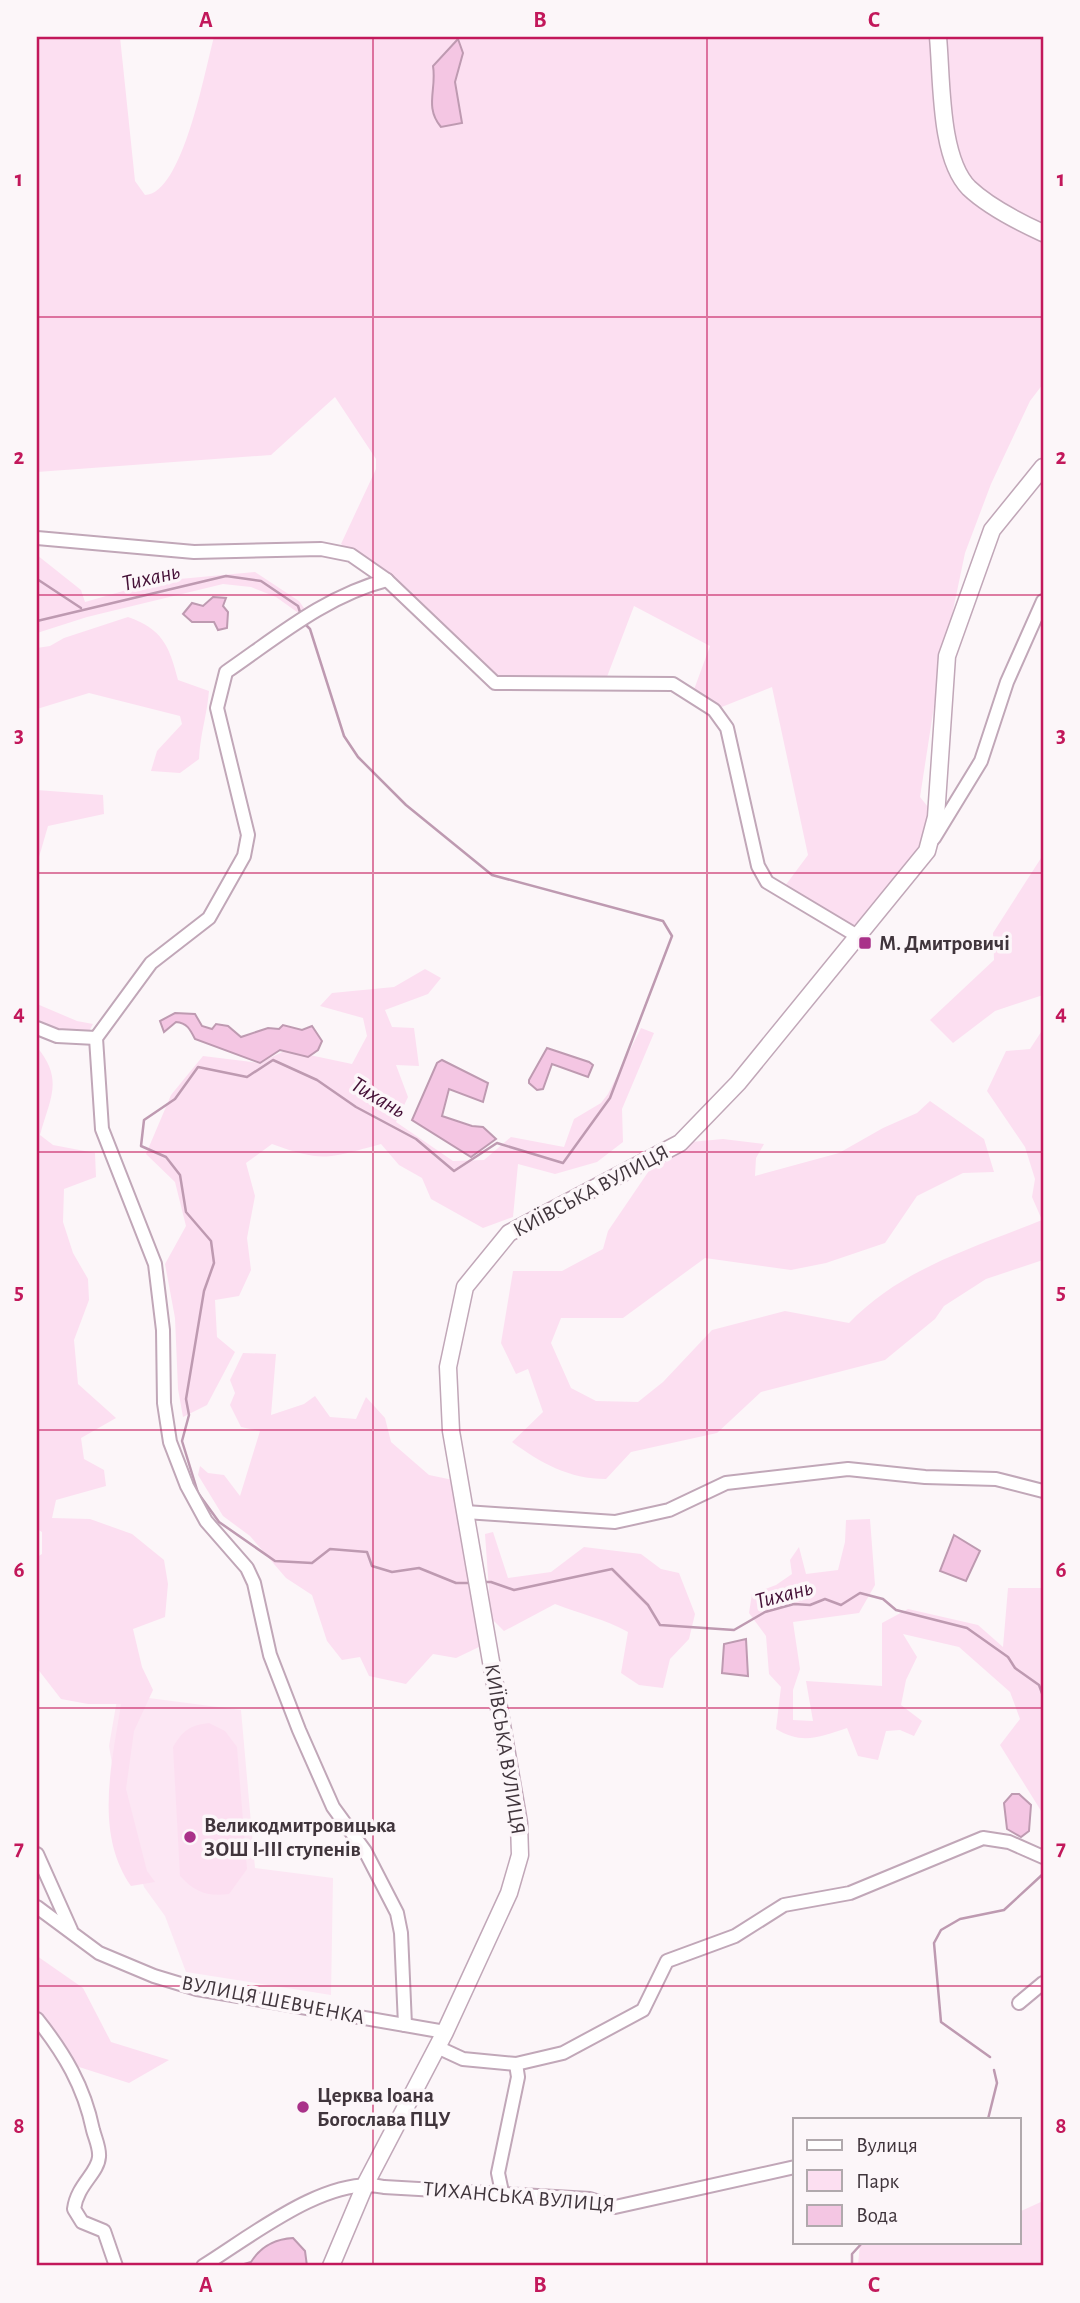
<svg xmlns="http://www.w3.org/2000/svg" width="1080" height="2303" viewBox="0 0 1080 2303" font-family="'Alegreya Sans',sans-serif">
	<style>
		.built { fill: #fce7f4 }
		.green { fill: #fcdff1 }
		.water { fill: #f4c6e3; stroke: #be9ab1; stroke-width: 2 }
		.lines { fill: none; stroke-linecap: round; stroke-linejoin: round }
		.stream { stroke: #be9ab1; stroke-width: 2.5 }
		.minor-casing { stroke: #c1a7b8; stroke-width: 16 }
		.major-casing { stroke: #c1a7b8; stroke-width: 19 }
		.minor { stroke: #fff; stroke-width: 12 }
		.major { stroke: #fff; stroke-width: 16 }
		.grid { fill: none; stroke: #c2185b; stroke-width: 2; stroke-opacity: 0.55 }
		.poi-dot { fill: #a93289; stroke: #fcf6f9; stroke-width: 2.5 }
		.labels { text-anchor: middle; dominant-baseline: central; stroke-width: 7; stroke-linejoin: round; paint-order: stroke }
		.poi-label { font-size: 21px; font-weight: bold; fill: #40353c; stroke: #fcf6f9; text-anchor: start }
		.street-label { font-size: 21px; fill: #40353c; stroke: #fcf6f9 }
		.water-label { font-size: 23px; font-style: italic; fill: #451137; stroke: #fcf6f9 }
		.neatline { fill: none; stroke: #c2185b; stroke-width: 2.5 }
		.grid-label { font-size: 23px; text-anchor: middle; font-weight: bold; fill: #c2185b }
	</style>
	<rect width="100%" height="100%" fill="#fcf6f9"/>
	<polygon class="built" points="118,1694 241,1710 255,1868 333,1878 331,1995 186,1972 165,1916 144,1887 119,1805 109,1746"/>
	<g class="green">
		<path d="M37 37H120L135 181 145 195C183 194 205 69 214 37H1043V384L1030 401 991 484 965 553 937 687 920 797 936 817 927 851 859 937 782 890 808 855 772 687 714 710 692 695 710 646 634 606 605 682 495 683 341 544 376 469V459L335 397 271 455 37 472Z"/>
		<polygon points="37,555 81,590 85,602 158,581 255,572 299,601 306,611 297,612 276,597 251,587 223,584 87,617 37,633"/>
		<path d="M128 617C162 629 169 645 178 680L209 691C207 715 200 735 199 759L180 773 151 771 157 751 182 724 180 716 89 693 37 709V648L50 646 64 638Z"/>
		<polygon points="37,790 103,795 104,814 48,826 37,864"/>
		<polygon points="1043,855 1043,995 995,1011 953,1043 930,1020 994,960 993,933"/>
		<path d="M425 969 441 978 428 994 385 1010 392 1027 414 1028 419 1066 396 1065 408 1097 396 1122 453 1161 484 1160 511 1137 564 1147 574 1119 601 1103 608 1094 641 1028 654 1033 622 1109 623 1142 597 1162 555 1174 518 1164 513 1217 483 1228 431 1199 422 1178 399 1165 381 1144C329 1158 324 1163 272 1144L246 1163 255 1196 247 1238 251 1270 239 1296 215 1300 217 1337 235 1352 207 1405 183 1417 178 1389 175 1318 165 1264 186 1226 175 1182 146 1154 171 1095 203 1056 260 1063 286 1050 352 1064 367 1036 363 1018 320 1006 332 993 394 987Z"/>
		<polygon points="37,1004 77,1021 93,1024 88,1033 63,1031 37,1037"/>
		<path d="M1043 1029V1260L986 1279 944 1306 935 1319 885 1360 761 1392 717 1433 631 1452 606 1479C569 1479 541 1463 512 1442L543 1412 528 1369 516 1374 501 1343 513 1271H562L603 1249 608 1231 659 1156 680 1143 723 1139 764 1144 756 1158 755 1176 839 1153 883 1128 917 1113 930 1101 984 1139 994 1172 963 1173 917 1196 885 1243 826 1263 791 1270 705 1258 623 1318H561L551 1343 571 1388 596 1401 638 1402 663 1382 712 1330 785 1311 849 1323C902 1268 973 1248 1042 1220L1032 1197 1035 1179 1025 1147 987 1091 1006 1051 1030 1049Z"/>
		<path d="M37 1047C64 1080 50 1098 40 1135L53 1145 95 1153 96 1177 64 1189 63 1222 73 1253 88 1279 89 1300 74 1340 78 1384 116 1418 81 1438 84 1459 104 1470 106 1486 56 1500 52 1518 90 1519 132 1534 164 1560 168 1584 165 1617 133 1629 142 1667 153 1690 134 1731 126 1789 147 1871 155 1882 131 1886C94 1833 112 1763 121 1704H88L61 1699 37 1668V1557L42 1554V1532L37 1529Z"/>
		<polygon points="243,1353 276,1354 271,1415 304,1404 315,1396 330,1417 356,1419 366,1397 385,1418 391,1442 429,1475 453,1480 479,1647 456,1658 433,1654 406,1684 369,1676 360,1657 342,1660 327,1641 312,1595 286,1578 250,1536 223,1516 198,1475 200,1466 208,1473 224,1475 240,1496 260,1431 241,1427 230,1405 235,1393 230,1380"/>
		<path d="M870 1519 875 1585 859 1613 793 1622 800 1669 793 1690V1720L813 1721 806 1681 882 1686V1623L908 1609 978 1625 1003 1647 1008 1588H1043V1814L1000 1745 1020 1719 1010 1692 959 1647 903 1634 917 1657 906 1680 901 1705 922 1721 914 1736 900 1730 886 1731 878 1760 858 1756 847 1728C820 1737 802 1745 776 1729L781 1687 769 1674 766 1636 749 1613 752 1594 776 1585 792 1574 790 1560 799 1547 806 1574 838 1570 845 1542 846 1520Z"/>
		<path d="M493 1532 508 1578 551 1572 584 1547 641 1554 661 1569 679 1573 695 1614 689 1639 670 1659 663 1688 639 1685 621 1673 628 1632C605 1619 580 1614 555 1604L504 1631 491 1618 485 1534Z"/>
		<path d="M209 1723 225 1731 237 1747 247 1869 229 1894C207 1897 195 1892 180 1876L173 1747C183 1730 191 1725 209 1723Z"/>
		<polygon points="37,1956 83,1988 111,2042 169,2060 129,2083 79,2067 37,2015"/>
		<polygon points="1043,2201 1043,2266 858,2266 860,2242 1019,2242 1019,2212"/>
	</g>
	<g class="water">
		<path d="M458 39 463 53 455 82 462 123 441 127C424 107 437 89 433 66Z"/>
		<polygon points="213,597 226,598 223,606 228,612 227,628 218,630 214,622 192,622 183,614 192,603 203,606"/>
		<path d="M175 1013 195 1014 202 1026 212 1029 216 1024 228 1026 241 1037 268 1028 279 1029 283 1025 302 1030 312 1026 322 1041 318 1050 308 1057 280 1050 260 1063 195 1039C190 1029 187 1023 176 1022L164 1032 160 1021Z"/>
		<polygon points="547,1048 589,1062 593,1065 588,1077 552,1064 543,1089 537,1090 529,1083 529,1080"/>
		<polygon points="442,1060 488,1083 483,1102 449,1089 442,1116 472,1126 483,1127 496,1139 471,1157 412,1120 437,1063"/>
		<polygon points="954,1535 980,1551 966,1581 940,1571"/>
		<polygon points="746,1639 748,1676 722,1673 724,1644"/>
		<polygon points="1012,1794 1019,1794 1031,1805 1029,1831 1021,1837 1007,1829 1004,1803"/>
		<path d="M293 2238 305 2251 307 2266H237L251 2262C261 2246 275 2239 293 2238Z"/>
	</g>
	<g class="lines">
		<g class="stream">
			<polyline points="37,579 81,608"/>
			<polyline points="37,621 226,576 261,581 298,606 301,615"/>
			<polyline points="304,623 310,629 344,736 358,757 406,805 492,875 663,921 672,936 610,1098 563,1163 497,1143 454,1171 416,1139 356,1107 317,1080 273,1060 247,1077 198,1067 175,1099 144,1120 141,1146 166,1157 180,1175 186,1212 211,1241 214,1263 204,1291 186,1399 189,1415 182,1441 198,1493 219,1522 275,1561 312,1563 330,1549 367,1552 372,1566 392,1572 419,1568 456,1583 470,1583"/>
			<polyline points="482,1582 491,1582 514,1590 612,1569 648,1605 660,1625 734,1630 765,1612 794,1604 810,1605 825,1599 841,1605 860,1593 883,1599 896,1610 967,1628 1008,1657 1015,1668 1039,1685 1043,1696"/>
			<polyline points="990,2057 941,2022 934,1943 941,1930 960,1919 1004,1910 1043,1874"/>
			<polyline points="988,2119 997,2083 994,2070"/>
			<polyline points="852,2266 852,2254 863,2242"/>
		</g>
		<defs>
			<g id="minor">
				<polyline points="37,538 194,552 321,549 351,555 387,580 495,683 673,684 714,710 727,728 758,866 767,882 859,937"/>
				<path d="M387 580C325 596 277 637 226 672L217 708 248 835 244 856 209 918 151 963 96 1038 102 1129 155 1264 163 1330 164 1403 170 1442 187 1486 206 1521 247 1568 254 1583 270 1655 299 1730 333 1807 365 1851 397 1913 401 1933 405 2025"/>
				<polyline points="934,838 981,761 1007,682 1043,601"/>
				<polyline points="37,1028 57,1036 96,1038"/>
				<polyline points="465,1512 615,1522 669,1510 726,1483 848,1469 925,1477 996,1479 1043,1491"/>
				<polyline points="37,1854 71,1930"/>
				<polyline points="37,1907 99,1953 154,1976 197,1989 445,2032"/>
				<polyline points="1019,2003 1043,1983"/>
				<path d="M37 2019C64 2053 84 2086 93 2130 95 2138 100 2148 99 2157 98 2173 77 2185 74 2209L82 2222 104 2231 116 2266"/>
				<polyline points="437,2047 463,2059 516,2064 563,2053 643,2010 667,1961 735,1936 784,1905 850,1893 983,1838 1009,1842 1043,1857"/>
				<polyline points="502,2192 498,2173 518,2077 516,2064"/>
				<path d="M203 2266C250 2237 328 2174 384 2187L590 2199 615 2207 795 2167"/>
			</g>
			<g id="major">
				<path d="M938 37C942 78 939 158 969 188 989 207 1019 222 1043 233"/>
				<polyline points="331,2266 366,2183 445,2032 509,1893 520,1855 519,1823 451,1431 448,1367 465,1287 509,1233 680,1143 738,1083 927,851 936,817 947,656 992,530 1043,467"/>
			</g>
		</defs>
		<use href="#minor" class="minor-casing"/>
		<use href="#major" class="major-casing"/>
		<use href="#minor" class="minor"/>
		<use href="#major" class="major"/>
	</g>
	<path class="grid" d="M373 37V2266M707 37V2266M37 317H1043M37 595H1043M37 873H1043M37 1152H1043M37 1430H1043M37 1708H1043M37 1986H1043"/>
	<g class="poi-dot">
		<rect x="858" y="936" width="14" height="14" rx="3.5"/>
		<circle cx="190" cy="1837" r="7"/>
		<circle cx="303" cy="2107" r="7"/>
	</g>
	<g class="labels">
		<g class="poi-label">
			<text x="879" y="943">М. Дмитровичі</text>
			<text x="204" y="1825">Великодмитровицька<tspan x="204" dy="24">ЗОШ І-ІІІ ступенів</tspan></text>
			<text x="317" y="2095">Церква Іоана<tspan x="317" dy="24">Богослава ПЦУ</tspan></text>
		</g>
		<g class="street-label">
			<text transform="translate(591 1191) rotate(-28)">КИЇВСЬКА ВУЛИЦЯ</text>
			<text transform="translate(505 1749) rotate(81)">КИЇВСЬКА ВУЛИЦЯ</text>
			<text transform="translate(273 2000) rotate(11)">ВУЛИЦЯ ШЕВЧЕНКА</text>
			<text transform="translate(519 2197) rotate(5)">ТИХАНСЬКА ВУЛИЦЯ</text>
		</g>
		<g class="water-label">
			<text transform="translate(151 578) rotate(-13)">Тихань</text>
			<text transform="translate(378 1098) rotate(31)">Тихань</text>
			<text transform="translate(784 1595) rotate(-15)">Тихань</text>
		</g>
	</g>
	<rect width="1080" height="2303" fill="none" stroke="#fcf6f9" stroke-width="77"/>
	<rect x="793" y="2118" width="228" height="126" fill="#fcf6f9" stroke="#b1a9ad" stroke-width="2"/>
	<rect x="807" y="2140" width="35" height="10" fill="#ffffff" stroke="#b1a9ad" stroke-width="2"/>
	<text x="856" y="2152" font-size="21" fill="#40353c">Вулиця</text>
	<rect x="807" y="2170" width="35" height="21" fill="#fcdff1" stroke="#b1a9ad" stroke-width="2"/>
	<text x="856" y="2188" font-size="21" fill="#40353c">Парк</text>
	<rect x="807" y="2205" width="35" height="21" fill="#f4c6e3" stroke="#b1a9ad" stroke-width="2"/>
	<text x="856" y="2222" font-size="21" fill="#40353c">Вода</text>
	<rect x="38" y="38" width="1004" height="2226" class="neatline"/>
	<g class="grid-label">
		<text x="206" y="27">A</text>
		<text x="540" y="27">B</text>
		<text x="874" y="27">C</text>
		<text x="19" y="186">1</text>
		<text x="1061" y="186">1</text>
		<text x="19" y="464">2</text>
		<text x="1061" y="464">2</text>
		<text x="19" y="742">3</text>
		<text x="1061" y="742">3</text>
		<text x="19" y="1020">4</text>
		<text x="1061" y="1020">4</text>
		<text x="19" y="1299">5</text>
		<text x="1061" y="1299">5</text>
		<text x="19" y="1577">6</text>
		<text x="1061" y="1577">6</text>
		<text x="19" y="1855">7</text>
		<text x="1061" y="1855">7</text>
		<text x="19" y="2133">8</text>
		<text x="1061" y="2133">8</text>
		<text x="206" y="2292">A</text>
		<text x="540" y="2292">B</text>
		<text x="874" y="2292">C</text>
	</g>
</svg>
